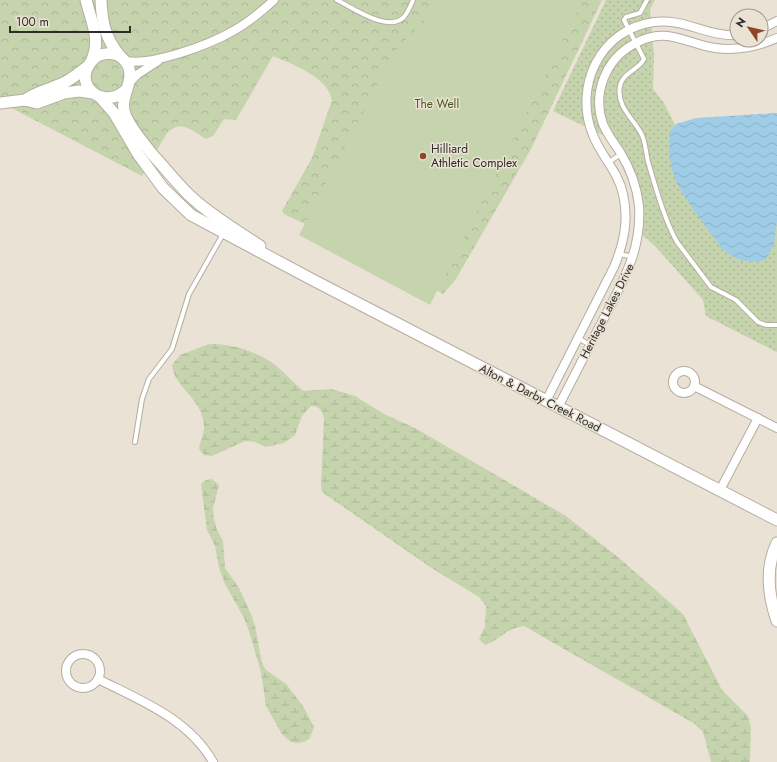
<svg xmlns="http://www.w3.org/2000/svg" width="777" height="762" viewBox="0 0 777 762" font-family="Jost,sans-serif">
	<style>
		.grass { fill: url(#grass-dots) }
		.forest { fill: url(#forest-crowns) }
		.wetland { fill: url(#wetland-marsh) }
		.pitch { fill: #c6d4ae }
		.water { fill: url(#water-waves) }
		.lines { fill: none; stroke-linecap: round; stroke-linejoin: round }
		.lane-casing { stroke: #b5ada1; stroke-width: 6 }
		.street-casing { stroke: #b5ada1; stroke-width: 10 }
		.secondary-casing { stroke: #b5ada1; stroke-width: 13 }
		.lane { stroke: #fff; stroke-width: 4 }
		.street { stroke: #fff; stroke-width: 8 }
		.secondary { stroke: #fff; stroke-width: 11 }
		.poi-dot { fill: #8e4626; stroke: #eae2d5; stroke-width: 1.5 }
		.labels { text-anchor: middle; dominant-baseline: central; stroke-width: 3; stroke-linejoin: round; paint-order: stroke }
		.park-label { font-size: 12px; fill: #475a1b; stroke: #eae2d5 }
		.poi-label { font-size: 12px; fill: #2f2c27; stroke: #eae2d5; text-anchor: start }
		.street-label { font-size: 12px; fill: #2f2c27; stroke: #eae2d5 }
	</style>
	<defs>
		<pattern id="grass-dots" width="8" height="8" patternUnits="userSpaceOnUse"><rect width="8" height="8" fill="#c6d4ae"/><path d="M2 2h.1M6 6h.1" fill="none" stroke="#aab696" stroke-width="1.8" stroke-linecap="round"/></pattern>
		<pattern id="forest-crowns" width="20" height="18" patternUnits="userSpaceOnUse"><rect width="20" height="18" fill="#c6d4ae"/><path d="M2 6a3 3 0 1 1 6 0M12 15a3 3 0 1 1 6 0" fill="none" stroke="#aab696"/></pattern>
		<pattern id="wetland-marsh" width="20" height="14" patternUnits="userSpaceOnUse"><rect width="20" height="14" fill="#c6d4ae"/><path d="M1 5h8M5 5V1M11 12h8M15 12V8" fill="none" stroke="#aab696"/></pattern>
		<pattern id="water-waves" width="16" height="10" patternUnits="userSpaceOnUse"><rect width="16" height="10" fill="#9fcde7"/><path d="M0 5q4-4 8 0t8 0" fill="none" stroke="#89b0c6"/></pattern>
	</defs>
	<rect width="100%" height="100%" fill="#eae2d5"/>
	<polygon class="grass" points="606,0 655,0 650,9 654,56 653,89 664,103 675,125 697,118 723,117 777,164 777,352 706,316 703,300 656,247 639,232 636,191 611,139 553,111"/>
	<path class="forest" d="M0 0H602L531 149 456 279 443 294 362 251 284 214 282 211 312 158 332 100C328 77 292 64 273 56L236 120 224 119 213 136 206 139C192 131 182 119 167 133L142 176 0 102Z"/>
	<g class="wetland">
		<path d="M209 344C229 343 255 351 271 362 283 370 292 382 304 391L331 389 355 396 384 414 415 428 566 516 619 558 683 614 722 690 748 716 751 728 750 762H711L703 732 695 724 524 626C504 629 501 640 485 645L479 639 485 626 486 606 479 597 433 569 322 492 321 486 324 418C322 410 319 406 311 406L302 416 295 435 284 443 266 447 255 442 245 441 212 456 204 455 199 449C200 442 204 434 204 427 203 397 174 389 172 365L180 355Z"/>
		<polygon points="212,479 219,485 213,508 214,519 217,530 223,541 225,568 239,588 251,614 255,626 262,663 266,670 286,684 303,706 314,727 310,738 306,741 299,743 291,742 282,734 266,706 261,672 249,631 244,618 225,584 219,568 215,546 207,530 201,484 206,480"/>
	</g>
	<polygon class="pitch" points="438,0 583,0 430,305 299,235 397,48 428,18"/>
	<polygon class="water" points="777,113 777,221 774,244 767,258 761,261 752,262 737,259 723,250 690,205 677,184 672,170 669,153 670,132 676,124 697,118"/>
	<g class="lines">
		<defs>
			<g id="lane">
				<path d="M337 0C353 8 388 33 404 17 408 12 411 5 413 0"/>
				<path d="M647 0 640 13 626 17 624 20 644 59C640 69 623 72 620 86 616 107 634 119 642 135 646 144 646 156 649 165 656 189 665 221 677 242L711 287 736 300 758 322 766 325H777"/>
				<polyline points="609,162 621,154"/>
				<polyline points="620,254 633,257"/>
				<polyline points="578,338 590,345"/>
				<polyline points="135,442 142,399 149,379 172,349 189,294 223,234"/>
			</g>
			<g id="street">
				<polyline points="761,29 777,21"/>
				<path d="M125 61C152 66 209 45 233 31 248 23 262 11 274 0"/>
				<polyline points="130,82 138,74 158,61"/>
				<circle cx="684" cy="382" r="11"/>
				<polyline points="694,386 777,428"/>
				<path d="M546 401 614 267C624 243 629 220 623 194 618 171 601 156 593 135 573 87 600 29 654 22 684 18 708 37 737 35"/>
				<path d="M558 407C573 379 587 350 602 322 622 283 642 251 639 206 637 187 630 168 620 152 614 143 607 134 603 124 592 93 606 59 634 44 666 25 686 44 715 48 737 51 757 47 777 38"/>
				<polyline points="720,490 758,418"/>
				<circle cx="83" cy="671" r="17"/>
				<path d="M98 679C140 700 189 719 213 762"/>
			</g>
			<g id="secondary">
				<path d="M86 0C91 21 101 39 92 60"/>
				<path d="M101 0C102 23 105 38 120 56"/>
				<path d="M127 89C104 112 72 85 91 62 99 51 117 51 125 61 139 78 118 96 125 114 130 128 143 142 152 154 164 167 176 182 189 195 210 215 236 230 260 246"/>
				<polyline points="100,97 114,113 138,154 163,188 191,215 313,280 777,520"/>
				<path d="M25 100C36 92 48 90 61 84 71 80 79 73 88 66"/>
				<polyline points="0,103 25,100 37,103 64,93 79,91 93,93"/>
				<path d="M777 543C765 568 768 595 777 621"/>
			</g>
		</defs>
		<use href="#lane" class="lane-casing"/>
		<use href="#street" class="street-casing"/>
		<use href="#secondary" class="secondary-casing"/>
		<use href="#lane" class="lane"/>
		<use href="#street" class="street"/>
		<use href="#secondary" class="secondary"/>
	</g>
	<circle class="poi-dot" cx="423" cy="156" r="4"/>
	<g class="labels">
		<g class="park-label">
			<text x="437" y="104">The Well</text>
		</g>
		<g class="poi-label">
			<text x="431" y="149">Hilliard<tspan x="431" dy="14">Athletic Complex</tspan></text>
		</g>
		<g class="street-label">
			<text transform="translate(607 311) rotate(-63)">Heritage Lakes Drive</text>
			<text transform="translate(540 398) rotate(27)">Alton &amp; Darby Creek Road</text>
		</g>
	</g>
	<g transform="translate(749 28) rotate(304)"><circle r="19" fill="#eae2d5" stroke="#9f998f"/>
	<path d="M0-3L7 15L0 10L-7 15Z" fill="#8e4626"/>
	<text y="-6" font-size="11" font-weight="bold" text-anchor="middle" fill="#2f2c27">N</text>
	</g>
	<path d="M10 26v6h120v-6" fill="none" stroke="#2f2c27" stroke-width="2"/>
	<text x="16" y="26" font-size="12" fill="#2f2c27" stroke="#eae2d5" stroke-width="3" paint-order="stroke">100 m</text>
</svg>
